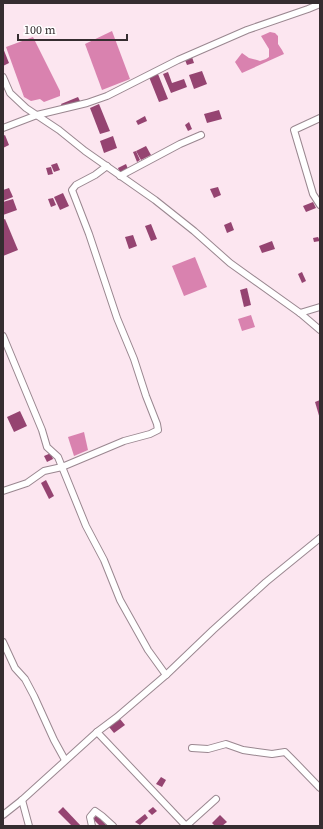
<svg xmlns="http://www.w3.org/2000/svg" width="323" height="829" viewBox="0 0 323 829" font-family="'Source Serif 4',serif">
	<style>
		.water { fill: #d982af }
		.building { fill: #954471 }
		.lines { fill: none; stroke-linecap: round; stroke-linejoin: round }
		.minor-casing { stroke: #9a8790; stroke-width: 8 }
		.minor { stroke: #fff; stroke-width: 6 }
	</style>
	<rect width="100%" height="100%" fill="#fce6f0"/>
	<g class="water">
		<polygon points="112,31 130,79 102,90 85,44"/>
		<polygon points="270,32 275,33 278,36 278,44 282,50 284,54 242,73 235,62 242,53 249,58 257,60 260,61 266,59 269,57 269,49 261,36"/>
		<polygon points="33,37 60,91 60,96 44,102 40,99 31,101 24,97 6,47"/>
		<polygon points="195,257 207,287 184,296 172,266"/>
		<polygon points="251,315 255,327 242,331 238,319"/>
		<polygon points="84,432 88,450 74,456 68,437"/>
	</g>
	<g class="building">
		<polygon points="3,48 9,63 3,66"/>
		<polygon points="192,57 194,63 187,65 185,60"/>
		<polygon points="202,71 207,84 194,89 189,75"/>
		<polygon points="168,72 172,83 184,79 187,87 171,93 163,74"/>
		<polygon points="158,74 168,99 159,102 149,77"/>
		<polygon points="78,97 80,101 63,108 61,104"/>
		<polygon points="99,104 110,131 100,134 90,108"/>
		<polygon points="219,110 222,119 207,123 204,114"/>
		<polygon points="145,116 147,121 138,125 136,121"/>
		<polygon points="189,122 192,129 188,131 185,125"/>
		<polygon points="5,135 9,145 3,148 3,136"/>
		<polygon points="113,136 117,148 104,153 100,141"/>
		<polygon points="146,146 151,155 141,160 136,151"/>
		<polygon points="136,151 140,160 137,162 133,152"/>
		<polygon points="57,163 60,170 54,172 51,165"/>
		<polygon points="126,164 128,169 120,173 118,168"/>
		<polygon points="51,167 53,174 48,175 46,168"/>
		<polygon points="218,187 221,195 214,198 210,189"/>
		<polygon points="9,188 13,197 3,201 3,190"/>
		<polygon points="63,193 69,206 60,210 54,197"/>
		<polygon points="53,198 56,205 51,207 48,199"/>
		<polygon points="13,199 17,210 3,215 3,202"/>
		<polygon points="313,202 316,208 306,212 303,206"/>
		<polygon points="5,219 18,250 3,256 3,220"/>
		<polygon points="231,222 234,230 227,233 224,225"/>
		<polygon points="151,224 157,239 151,241 145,226"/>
		<polygon points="133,235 137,246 129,249 125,237"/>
		<polygon points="318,237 320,241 314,242 313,238"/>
		<polygon points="272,241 275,249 262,253 259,246"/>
		<polygon points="302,272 306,281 302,283 298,274"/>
		<polygon points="247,288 251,305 244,307 240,290"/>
		<polygon points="320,400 320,419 315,402"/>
		<polygon points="20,411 27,426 14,432 7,417"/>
		<polygon points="51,453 53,459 47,462 44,456"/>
		<polygon points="46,480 54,496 49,499 41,483"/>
		<polygon points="120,719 125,725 114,733 109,727"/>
		<polygon points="161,777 166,780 162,787 156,784"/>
		<polygon points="63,807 81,826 72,826 58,812"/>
		<polygon points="153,807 157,811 152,815 148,811"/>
		<polygon points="145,814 148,818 140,825 135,822"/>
		<polygon points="97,815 107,826 100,826 93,819"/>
		<polygon points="220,815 227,822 222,826 215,826 212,823"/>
	</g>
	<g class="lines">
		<defs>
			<g id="minor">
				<polyline points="3,77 10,93 26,108 59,130 85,151 155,200 194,231 230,263 300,313 320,330"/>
				<polyline points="320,118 294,130 313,194 320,205"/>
				<polyline points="3,128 37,115 87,103 107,96 178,60 247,30 308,9 320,4"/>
				<polyline points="120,176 180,144 201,135"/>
				<polyline points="300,313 320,307"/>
				<polyline points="3,336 42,430 47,447 58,457 86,526 104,560 120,600 148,650 166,675"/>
				<polyline points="3,491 27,483 44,471 62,467 124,441 150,434 158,430 157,424 146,396 134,359 117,318 89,234 72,190 76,185 95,175 107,166"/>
				<polyline points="3,642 15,668 25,679 34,696 54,740 65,760"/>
				<polyline points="97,732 186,826 216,799"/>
				<polyline points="192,748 208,749 226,744 243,750 257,752 272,754 285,752 292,759 320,788"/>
				<polyline points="22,800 29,826"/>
				<polyline points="3,815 22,800 97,732 117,717 166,675 213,630 266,582 320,538"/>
				<polyline points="92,826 90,817 95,811 102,816 113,826"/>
			</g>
		</defs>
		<use href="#minor" class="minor-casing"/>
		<use href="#minor" class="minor"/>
	</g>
	<rect width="323" height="829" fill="none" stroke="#352d30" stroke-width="8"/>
	<path d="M18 34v6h109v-6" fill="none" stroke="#352d30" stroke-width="2"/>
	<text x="24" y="34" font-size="12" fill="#352d30" stroke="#ffffff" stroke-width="3" paint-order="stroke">100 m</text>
</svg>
